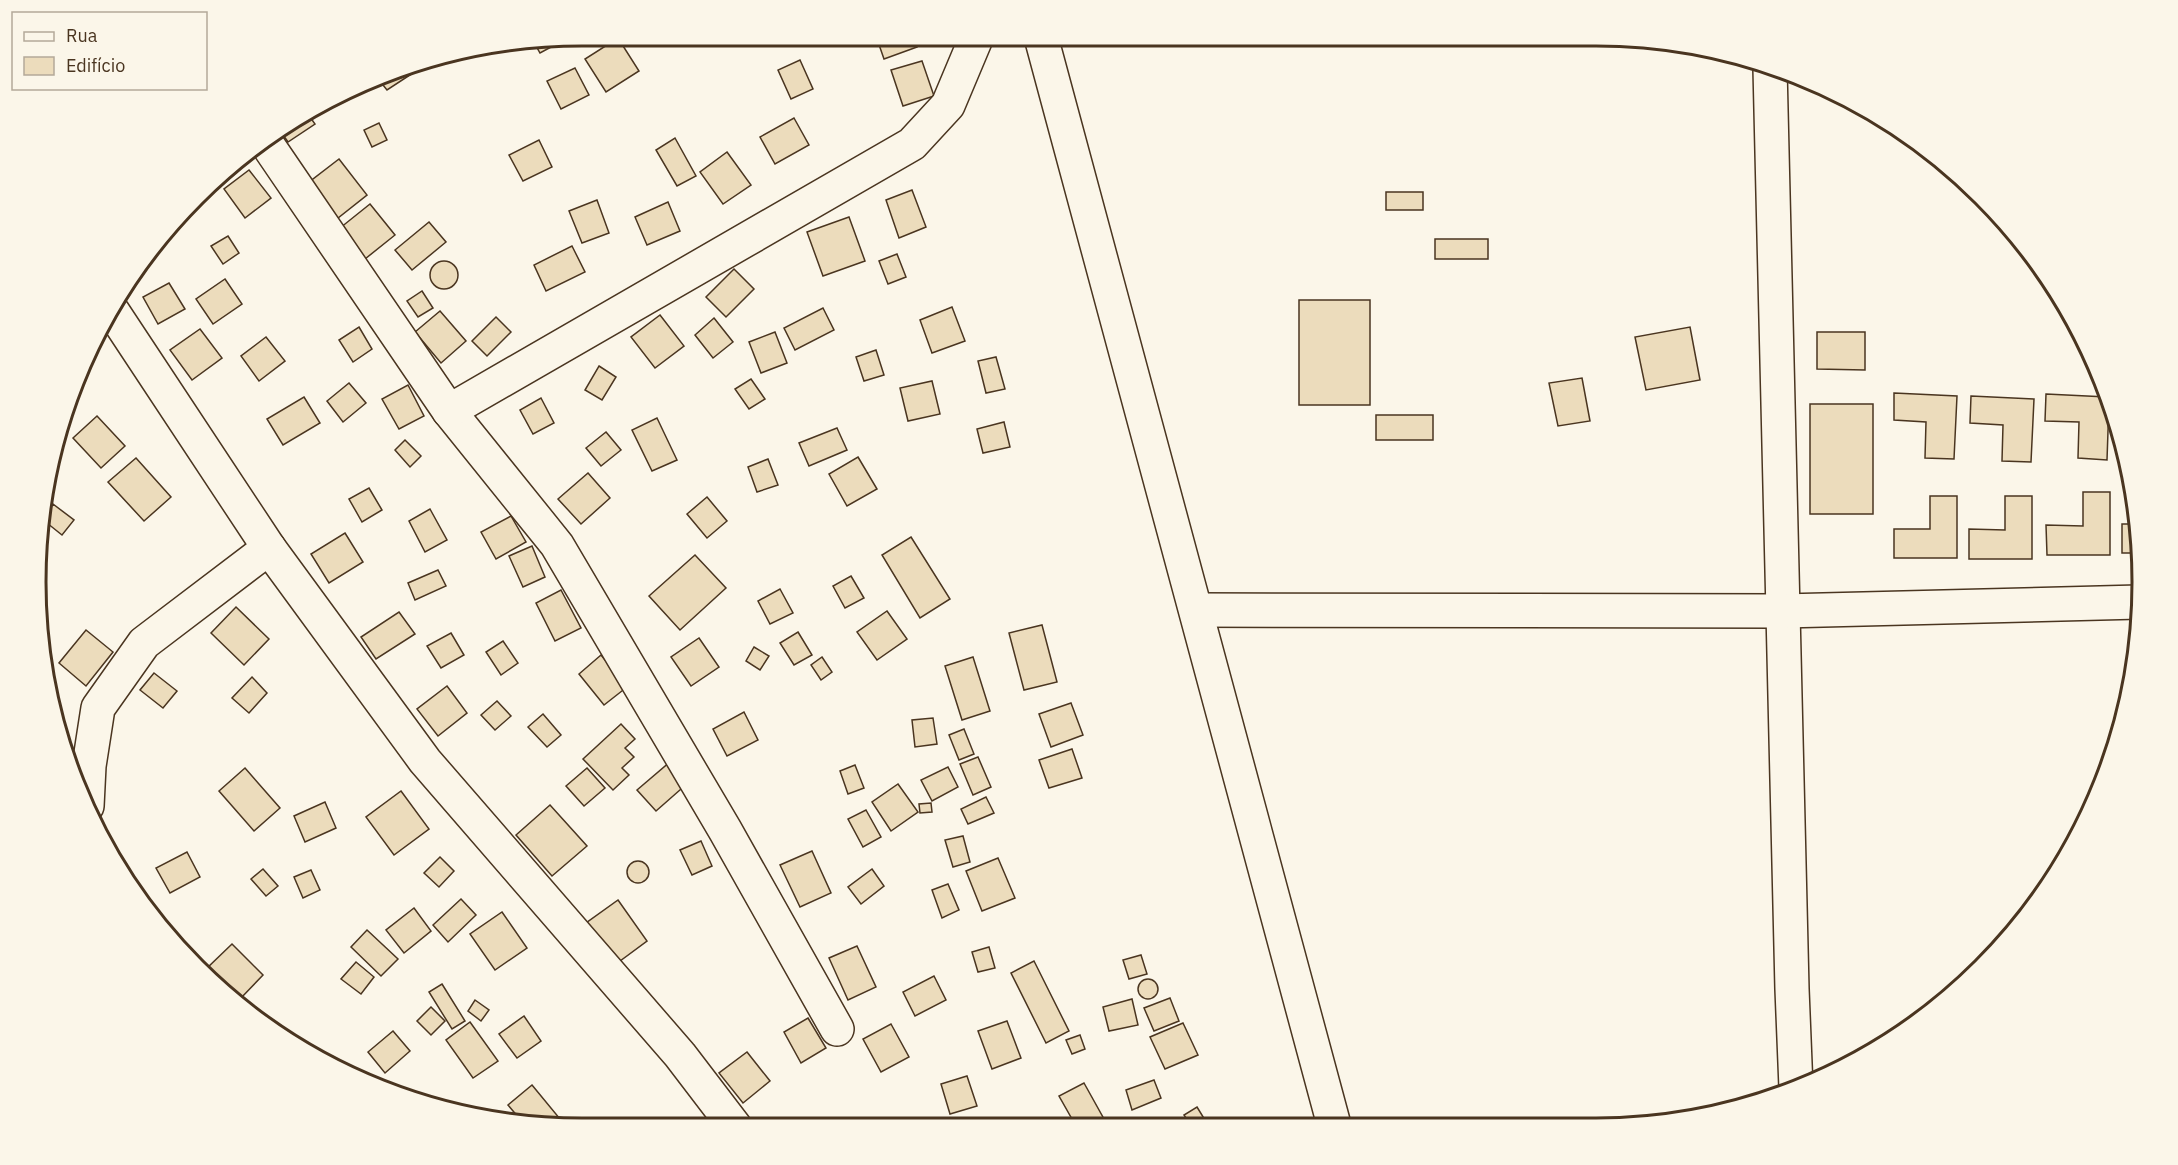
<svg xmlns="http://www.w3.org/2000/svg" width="2178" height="1165" viewBox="0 0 2178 1165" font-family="'IBM Plex Sans',sans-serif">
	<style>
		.building { fill: #ecdcbc; stroke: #4a3520; stroke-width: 1.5 }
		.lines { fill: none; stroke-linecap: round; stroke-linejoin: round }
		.minor-casing { stroke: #4a3520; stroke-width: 36 }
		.secondary-casing { stroke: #4a3520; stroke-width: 36 }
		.minor { stroke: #fbf6e9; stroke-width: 33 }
		.secondary { stroke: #fbf6e9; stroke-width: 33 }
		.rim { fill: none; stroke: #4a3520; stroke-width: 3 }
	</style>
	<rect width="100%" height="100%" fill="#fbf6e9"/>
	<g class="building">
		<polygon points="876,36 913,36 917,47 884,59"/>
		<polygon points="618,38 639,71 606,92 585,59"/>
		<polygon points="566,39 540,53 535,44"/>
		<polygon points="800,60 813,89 791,99 778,70"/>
		<polygon points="922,61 934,96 903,106 891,70"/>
		<polygon points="407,65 413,73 387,90 379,80"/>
		<polygon points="575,68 589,95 561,109 547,81"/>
		<polygon points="310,117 315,124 288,142 281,132"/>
		<polygon points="794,118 809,145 775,164 760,137"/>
		<polygon points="379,123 387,140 372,147 364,130"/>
		<polygon points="675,138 696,176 677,186 656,150"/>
		<polygon points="539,140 552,167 523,181 509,155"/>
		<polygon points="727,152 751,185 723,204 700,172"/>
		<polygon points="339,159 367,195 333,222 304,186"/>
		<polygon points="249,170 271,198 245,218 224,189"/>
		<polygon points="912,190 926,227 899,238 886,200"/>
		<rect x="1386" y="192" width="37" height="18"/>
		<polygon points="597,200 609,233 582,243 569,211"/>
		<polygon points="668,202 680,231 647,245 635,217"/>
		<polygon points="370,204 395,235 365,259 340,228"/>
		<polygon points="849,217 865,261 823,276 807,232"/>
		<polygon points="429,222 446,242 412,270 395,250"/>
		<polygon points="228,236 239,253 223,264 211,246"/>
		<rect x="1435" y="239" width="53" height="20"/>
		<polygon points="572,246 585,272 546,291 534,265"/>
		<polygon points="897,254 906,277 888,284 879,261"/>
		<circle cx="444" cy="275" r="14"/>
		<polygon points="734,269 754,289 726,317 706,297"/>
		<polygon points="225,279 242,304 213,324 196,299"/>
		<polygon points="169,283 185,309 158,324 143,297"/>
		<polygon points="422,291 433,308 418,317 407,301"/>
		<rect x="1299" y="300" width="71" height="105"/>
		<polygon points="952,307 965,341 932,353 920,320"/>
		<polygon points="823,308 834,330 795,350 784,328"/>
		<polygon points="440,311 466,341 441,363 415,332"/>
		<polygon points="660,315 684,346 655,368 631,337"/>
		<polygon points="496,317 511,332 487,356 472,341"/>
		<polygon points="714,318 733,342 713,358 695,335"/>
		<polygon points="359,327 372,349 353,362 339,340"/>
		<polygon points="1690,327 1700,380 1646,390 1635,337"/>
		<polygon points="200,329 222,358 192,380 170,350"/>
		<polygon points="775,332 787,363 761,373 749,342"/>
		<polygon points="1817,332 1865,332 1865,370 1817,369"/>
		<polygon points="266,337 285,361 259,381 241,356"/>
		<polygon points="876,350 884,375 864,381 856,357"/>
		<polygon points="996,357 1005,389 986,393 978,361"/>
		<polygon points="599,366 616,377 602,400 585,390"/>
		<polygon points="1582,378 1590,421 1558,426 1549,383"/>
		<polygon points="751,379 765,399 749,409 735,389"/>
		<polygon points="932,381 940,414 908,421 900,388"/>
		<polygon points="349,383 366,403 343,422 327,401"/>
		<polygon points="408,385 424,416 399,429 382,399"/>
		<polygon points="1894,393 1957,396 1954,459 1925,458 1926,422 1894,420"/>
		<polygon points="2046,394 2107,397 2109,402 2107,460 2078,458 2079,422 2045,421"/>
		<polygon points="1971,396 2034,399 2031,462 2002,461 2003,425 1970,423"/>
		<polygon points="304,397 320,423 283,445 267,419"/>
		<polygon points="541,398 554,423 533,434 520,410"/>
		<rect x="1810" y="404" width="63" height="110"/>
		<rect x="1376" y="415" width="57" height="25"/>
		<polygon points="97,416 125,446 101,468 73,438"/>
		<polygon points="657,418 677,460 652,471 632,430"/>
		<polygon points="1004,422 1010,447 983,453 977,429"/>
		<polygon points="837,428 847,450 809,466 799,443"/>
		<polygon points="606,432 621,450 601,466 586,448"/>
		<polygon points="405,440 421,456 410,467 395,450"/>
		<polygon points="858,457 877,489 847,506 829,474"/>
		<polygon points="136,458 171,497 144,521 108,482"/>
		<polygon points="768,459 778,485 757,492 748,467"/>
		<polygon points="588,473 610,498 581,524 558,499"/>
		<polygon points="369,488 382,510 362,522 349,499"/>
		<polygon points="2083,492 2110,492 2110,555 2047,555 2046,525 2083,526"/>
		<polygon points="1930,496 1957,496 1957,558 1894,558 1894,529 1930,529"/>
		<polygon points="2005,496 2032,496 2032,559 1969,559 1969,529 2005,530"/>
		<polygon points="707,497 727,521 707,538 687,514"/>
		<polygon points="53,504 74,520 62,535 47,523 48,511"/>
		<polygon points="430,509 447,540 425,552 409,521"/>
		<polygon points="511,516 526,542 496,559 481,532"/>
		<polygon points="2122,524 2137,524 2141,553 2122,553"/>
		<polygon points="345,533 363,562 329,583 311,554"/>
		<polygon points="911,537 950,599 920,618 882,555"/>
		<polygon points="532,546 545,577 523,587 509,556"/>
		<polygon points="695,555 726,588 680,630 649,596"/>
		<polygon points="438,570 446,586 415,600 408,583"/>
		<polygon points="851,576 864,598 845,608 833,586"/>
		<polygon points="780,589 793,613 770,624 758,601"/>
		<polygon points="561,590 581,628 555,641 536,603"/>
		<polygon points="236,607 269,639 244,665 211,633"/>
		<polygon points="887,611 907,639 877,660 857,632"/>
		<polygon points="399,612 415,634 376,659 361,637"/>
		<polygon points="1042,625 1057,682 1024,690 1009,633"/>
		<polygon points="86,630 113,652 86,686 59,663"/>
		<polygon points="798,632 812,655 794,665 780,643"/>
		<polygon points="451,633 464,655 441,668 427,646"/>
		<polygon points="699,638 719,667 691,686 671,657"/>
		<polygon points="503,641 518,663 501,675 486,652"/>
		<polygon points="754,647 769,656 760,670 746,661"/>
		<polygon points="601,655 627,687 604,705 579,674"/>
		<polygon points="822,657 832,672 821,680 811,665"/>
		<polygon points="973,657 990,711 962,720 945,666"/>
		<polygon points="154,673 177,691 163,708 140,690"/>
		<polygon points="252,677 267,693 249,713 232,698"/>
		<polygon points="447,686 467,713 438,736 417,709"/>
		<polygon points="497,701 511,716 495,730 481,715"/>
		<polygon points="1071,703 1083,735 1051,747 1039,714"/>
		<polygon points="744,712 758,740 727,756 713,729"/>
		<polygon points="543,714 561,735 547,747 528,727"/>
		<polygon points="933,718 937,744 915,747 912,720"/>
		<polygon points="621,724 635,739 625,748 634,757 622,768 629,775 613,790 583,759"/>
		<polygon points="964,729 974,754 959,760 949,735"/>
		<polygon points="1072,749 1082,778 1049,788 1039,760"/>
		<polygon points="978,757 991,787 973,795 960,764"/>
		<polygon points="671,761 689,782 656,811 637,790"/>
		<polygon points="855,765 864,788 848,794 840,771"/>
		<polygon points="948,767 958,787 932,801 921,780"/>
		<polygon points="245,768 280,808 254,831 219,791"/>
		<polygon points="587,768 605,788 584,806 566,786"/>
		<polygon points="898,784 918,812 891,831 872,802"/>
		<polygon points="401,791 429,829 394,855 366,817"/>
		<polygon points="986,797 994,813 968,824 961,809"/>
		<polygon points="325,802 336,828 305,842 294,816"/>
		<polygon points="931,803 932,812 920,813 919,804"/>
		<polygon points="550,805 587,846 552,876 516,835"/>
		<polygon points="866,810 881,837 863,847 848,819"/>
		<polygon points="963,836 970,862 953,867 945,840"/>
		<polygon points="701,841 712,866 692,875 680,850"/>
		<polygon points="812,851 831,893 800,907 780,865"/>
		<polygon points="187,852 200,877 170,893 156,868"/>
		<polygon points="440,857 454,871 439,887 424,873"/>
		<polygon points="998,858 1015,898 982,911 966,871"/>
		<circle cx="638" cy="872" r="11"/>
		<polygon points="263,869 278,886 266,896 251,879"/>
		<polygon points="872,869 884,886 861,904 848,887"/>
		<polygon points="311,870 320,890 303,898 294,877"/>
		<polygon points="948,884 959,910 942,918 932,890"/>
		<polygon points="461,899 476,915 448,942 433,925"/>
		<polygon points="618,900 647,941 616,964 586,923"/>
		<polygon points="414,908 431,931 404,953 386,930"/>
		<polygon points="502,912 527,948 495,970 470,934"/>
		<polygon points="367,930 398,959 381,976 351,947"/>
		<polygon points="232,944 263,975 240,999 205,970"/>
		<polygon points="857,946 876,987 848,1000 829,958"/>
		<polygon points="989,947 995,968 978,972 972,952"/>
		<polygon points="1141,955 1147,974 1129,979 1123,960"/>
		<polygon points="1034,961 1069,1031 1046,1043 1011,973"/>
		<polygon points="356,962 374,977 361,994 341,979"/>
		<polygon points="934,976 946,1000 915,1016 903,992"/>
		<circle cx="1148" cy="989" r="10"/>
		<polygon points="442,984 465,1021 452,1029 429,992"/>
		<polygon points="1170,998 1179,1021 1154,1031 1144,1008"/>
		<polygon points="1132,999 1138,1025 1109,1031 1103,1007"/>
		<polygon points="475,1000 489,1010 481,1021 468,1011"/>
		<polygon points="431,1007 445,1021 431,1035 417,1021"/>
		<polygon points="524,1016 541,1041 517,1058 499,1034"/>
		<polygon points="808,1018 826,1048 801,1063 784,1032"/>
		<polygon points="1007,1021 1021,1058 992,1069 978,1031"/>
		<polygon points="470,1022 498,1061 473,1078 446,1040"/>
		<polygon points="1183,1023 1198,1055 1165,1069 1150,1037"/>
		<polygon points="891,1024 909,1057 881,1072 863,1039"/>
		<polygon points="393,1031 410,1051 385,1073 368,1052"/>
		<polygon points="1080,1035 1085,1049 1072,1054 1066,1040"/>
		<polygon points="747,1052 770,1081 743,1103 719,1073"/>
		<polygon points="967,1076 977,1106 950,1114 941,1084"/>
		<polygon points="1154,1080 1161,1098 1132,1110 1126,1090"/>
		<polygon points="1084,1083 1104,1119 1091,1126 1076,1126 1059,1096"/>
		<polygon points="532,1085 565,1125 561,1128 524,1124 508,1105"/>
		<polygon points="1197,1107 1205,1120 1196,1126 1191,1126 1184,1115"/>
	</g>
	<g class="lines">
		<defs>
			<g id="minor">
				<polyline points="1770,68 1792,989 1796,1088"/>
				<polyline points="265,141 449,411 557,545 725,830 837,1029"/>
				<polyline points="113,312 269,548 425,761 680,1055 735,1127"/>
				<polyline points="449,411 912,144 948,105 977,36"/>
				<polyline points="1196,610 1783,611 2139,602"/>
				<polyline points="87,806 89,766 98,708 144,643 269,548"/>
			</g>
			<polyline id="secondary" points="1041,37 1334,1125"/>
		</defs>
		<use href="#minor" class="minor-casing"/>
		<use href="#secondary" class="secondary-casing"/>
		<use href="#minor" class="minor"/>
		<use href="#secondary" class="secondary"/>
	</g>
	<path d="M0 0H2178V1165H0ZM582 46H1596A536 536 0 0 1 2132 582V582A536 536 0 0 1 1596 1118H582A536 536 0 0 1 46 582V582A536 536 0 0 1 582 46Z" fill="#fbf6e9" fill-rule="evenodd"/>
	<path class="rim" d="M582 46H1596A536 536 0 0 1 2132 582V582A536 536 0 0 1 1596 1118H582A536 536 0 0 1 46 582V582A536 536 0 0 1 582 46Z"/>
	<rect x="12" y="12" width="195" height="78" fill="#fbf6e9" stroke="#b4a999" stroke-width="1.5"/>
	<rect x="24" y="32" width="30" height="9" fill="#fbf6e9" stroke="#b4a999" stroke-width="1.5"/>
	<text x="66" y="42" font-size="18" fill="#4a3520">Rua</text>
	<rect x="24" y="57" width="30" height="18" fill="#ecdcbc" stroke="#b4a999" stroke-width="1.5"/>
	<text x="66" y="72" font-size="18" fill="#4a3520">Edifício</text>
</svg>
